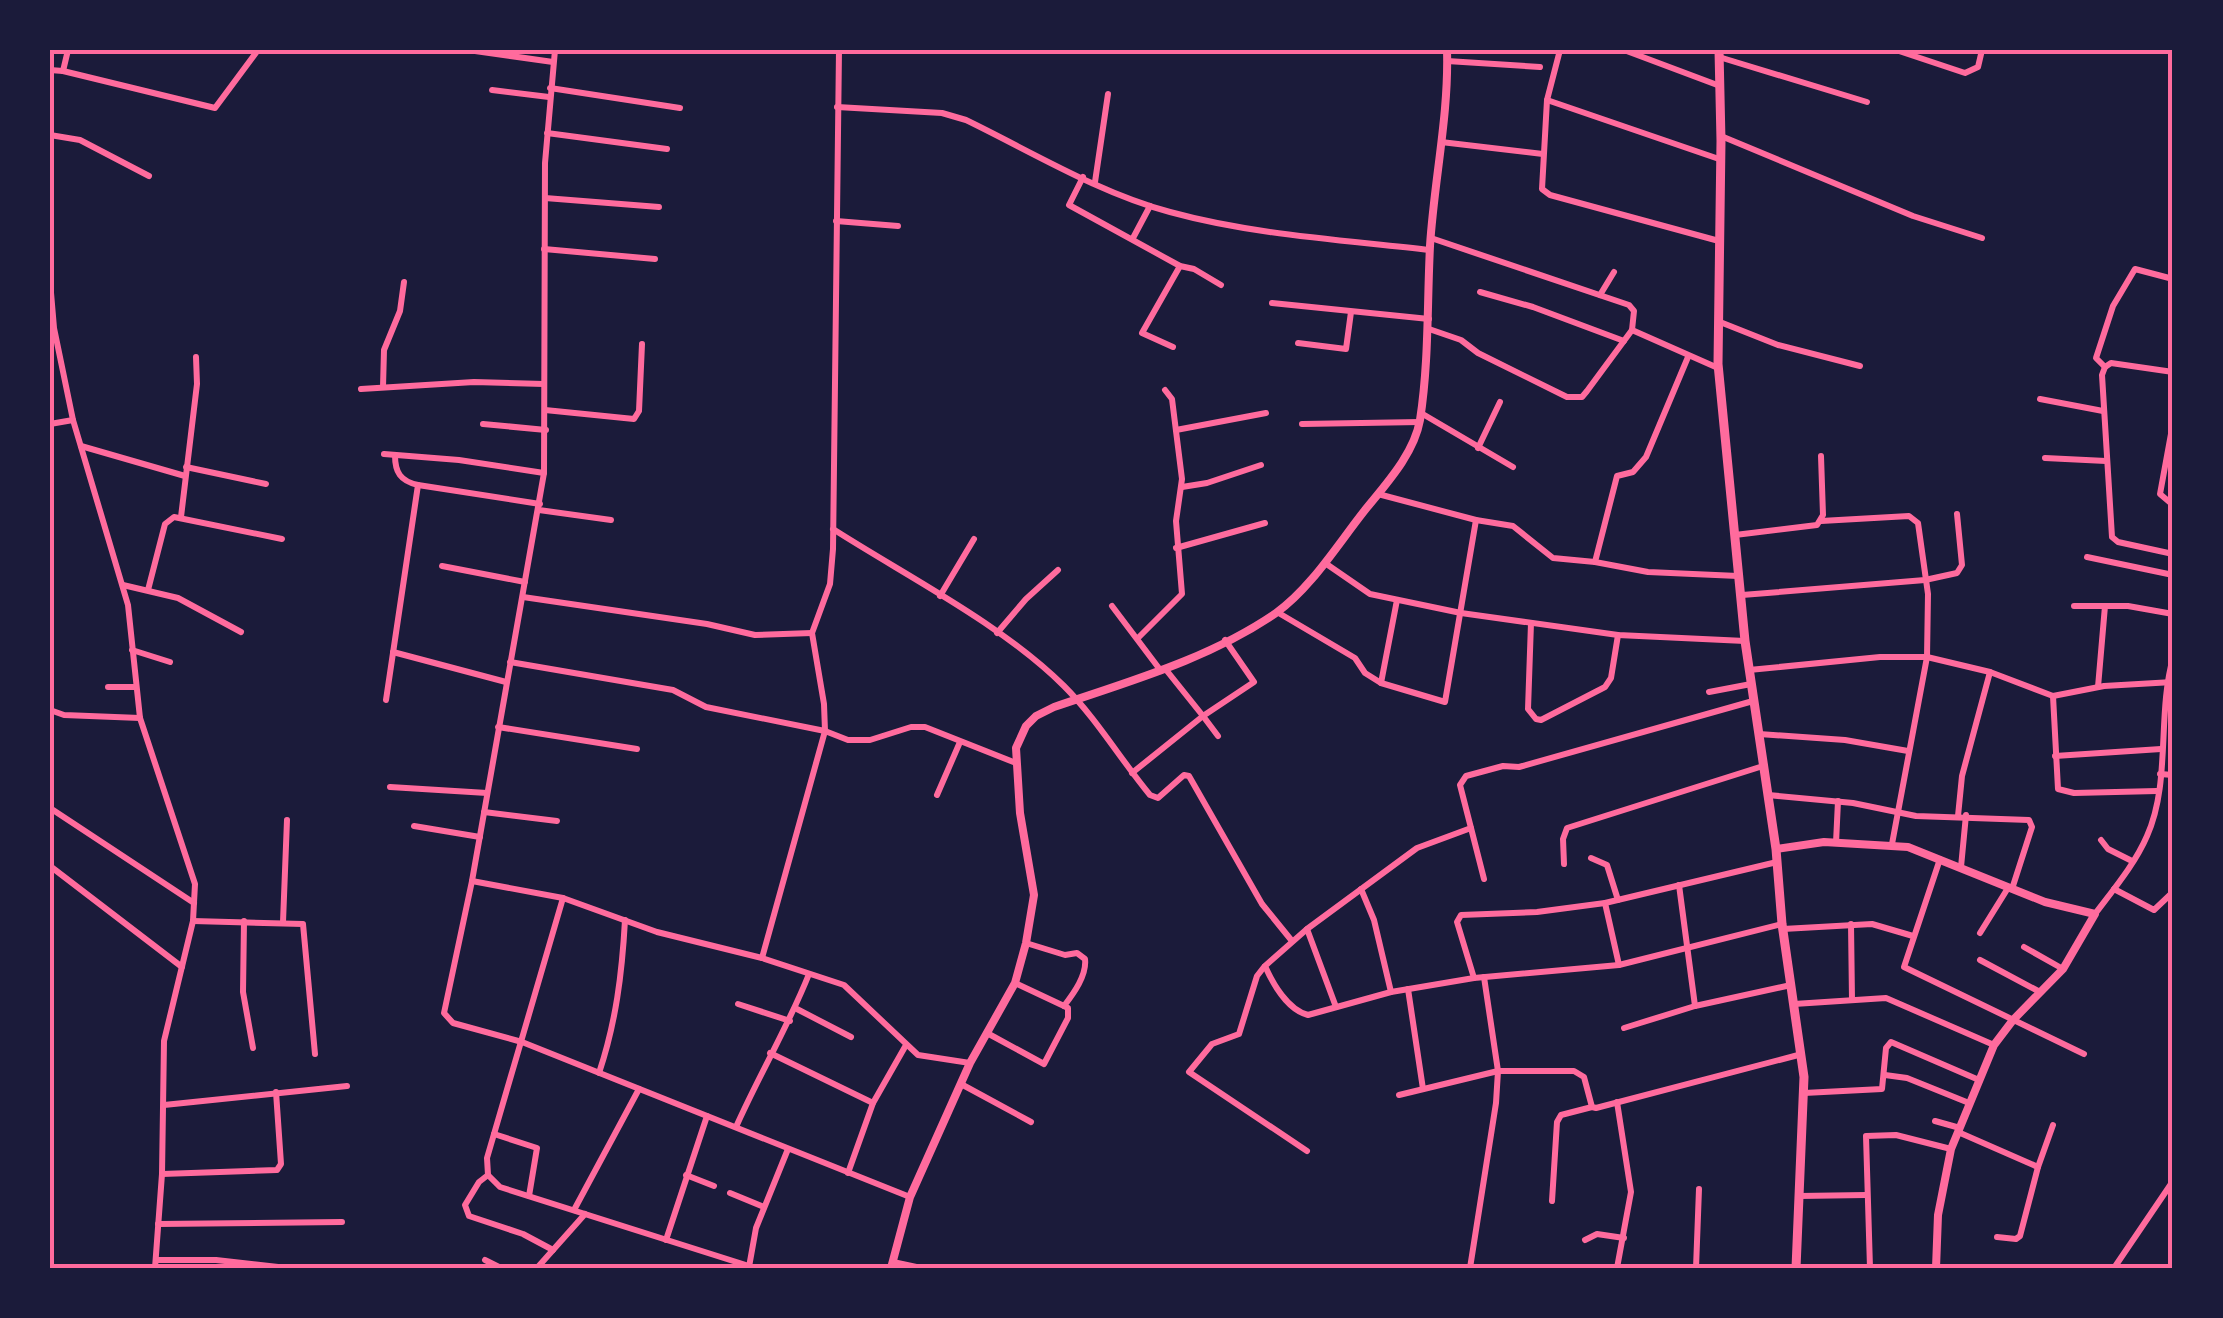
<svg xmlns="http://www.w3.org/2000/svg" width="2223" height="1318" viewBox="0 0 2223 1318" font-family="Ubuntu,sans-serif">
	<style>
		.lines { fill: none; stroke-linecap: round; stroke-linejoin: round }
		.minor { stroke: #ff6b9d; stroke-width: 6 }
		.tertiary { stroke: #ff6b9d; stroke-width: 8 }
		.secondary { stroke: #ff6b9d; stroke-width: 9 }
		.neatline { fill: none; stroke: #ff6b9d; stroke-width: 4 }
	</style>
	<rect width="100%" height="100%" fill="#1b1b3a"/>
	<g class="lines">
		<g class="minor">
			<polyline points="468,50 553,62"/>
			<polyline points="555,50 545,163 544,473 472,881 444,1013 453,1023 522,1042 910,1197"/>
			<polyline points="1560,50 1547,100 1542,189 1550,195 1719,241"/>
			<polyline points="1624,50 1720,86"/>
			<polyline points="1896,50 1965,73 1978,67 1982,50"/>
			<polyline points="1719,57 1867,102"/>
			<polyline points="1447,61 1540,67"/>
			<polyline points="50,70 63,71 215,108 258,50"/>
			<polyline points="63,71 68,50"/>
			<polyline points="550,88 680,108"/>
			<polyline points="492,90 549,97"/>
			<polyline points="1547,100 1719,159"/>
			<path d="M837 107 942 113 966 120C1032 152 1099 193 1170 212 1254 235 1344 240 1430 250"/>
			<polyline points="547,133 667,149"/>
			<polyline points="50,135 80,140 149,176"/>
			<polyline points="1721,136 1913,216 1982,238"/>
			<polyline points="1441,142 1543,154"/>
			<polyline points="1083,177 1069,205 1180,266 1194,269 1221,285"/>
			<polyline points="1095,182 1108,94"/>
			<polyline points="545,198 659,207"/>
			<polyline points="836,221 898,226"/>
			<polyline points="1133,238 1150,206"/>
			<polyline points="544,249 655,259"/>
			<polyline points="50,281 54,328 73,420 128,605 140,718 195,884 193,921 164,1041 162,1174 155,1268"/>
			<polyline points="1480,292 1533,307 1624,341"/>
			<polyline points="1600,295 1614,272"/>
			<polyline points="1272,303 1429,319"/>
			<polyline points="1720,322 1778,345 1860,366"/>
			<polyline points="1429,329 1461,340 1478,353 1567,397 1582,397 1587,391 1632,330 1634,311 1629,305 1431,238"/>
			<polyline points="1632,330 1718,368"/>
			<polyline points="1298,343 1346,349 1351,312"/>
			<polyline points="1173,347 1142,333 1180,266"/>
			<polyline points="1688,357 1646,457 1633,472 1617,476 1595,562 1648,572 1738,576"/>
			<polyline points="2105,367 2102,375 2112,537 2118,542 2173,554"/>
			<polyline points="2105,367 2096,358 2113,306 2135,269 2173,279"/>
			<polyline points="2105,367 2111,363 2173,372"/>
			<polyline points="383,387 384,350 400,311 404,282"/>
			<polyline points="361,389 474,382 544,384"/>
			<polyline points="2040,399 2103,411"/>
			<polyline points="545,410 634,419 639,411 642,344"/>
			<polyline points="1421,413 1513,467"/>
			<polyline points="2173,423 2160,494 2173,505"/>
			<polyline points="50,424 73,420"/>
			<polyline points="483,424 546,430"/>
			<polyline points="1302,424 1420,422"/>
			<polyline points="1176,430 1266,413"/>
			<polyline points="81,446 185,476"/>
			<polyline points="1478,448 1500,402"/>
			<polyline points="384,454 459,460 544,473"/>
			<polyline points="2045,458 2106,461"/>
			<polyline points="186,467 266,484"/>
			<polyline points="418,485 540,504"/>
			<polyline points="1182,487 1207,483 1261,465"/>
			<polyline points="1378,494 1476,520 1513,526 1553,558 1595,562"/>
			<polyline points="539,510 611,520"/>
			<polyline points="181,517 197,384 196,357"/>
			<polyline points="1821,521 1909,516 1918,523 1928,594 1927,657 1892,844"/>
			<path d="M833 529C908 577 1000 623 1064 686 1096 718 1121 760 1150 795L1158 798 1184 775 1189 776 1262 904 1292 941"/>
			<polyline points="1735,535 1817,525 1823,515 1821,456"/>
			<polyline points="1176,548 1265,523"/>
			<polyline points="2087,557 2173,575"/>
			<polyline points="1325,563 1370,594 1461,613 1618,635 1745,641"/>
			<polyline points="442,566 525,582"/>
			<polyline points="123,585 178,598 241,632"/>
			<polyline points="148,590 165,524 174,517 282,539"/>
			<polyline points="1742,595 1925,580 1957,573 1962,565 1957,514"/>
			<polyline points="940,596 974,539"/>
			<polyline points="523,597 707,624 755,635 812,633"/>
			<polyline points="1112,606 1161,671"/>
			<polyline points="2074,606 2128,606 2173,614"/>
			<polyline points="1277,612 1355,658 1365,673 1381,683 1445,702 1476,520"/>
			<polyline points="1531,623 1528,709 1536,719 1541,720 1605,687 1611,678 1618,635"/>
			<polyline points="997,633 1026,599 1058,570"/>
			<polyline points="1138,638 1182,594 1176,521 1182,479 1172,399 1165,390"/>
			<polyline points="132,650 170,662"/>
			<polyline points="393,652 506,682"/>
			<polyline points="510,662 673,690 706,707 825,731 848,740 870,740 911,727 925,727 1016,763"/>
			<polyline points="1749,670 1880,657 1927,657 1990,672 2053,696 2104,686 2173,682"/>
			<polyline points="1381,683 1397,600"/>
			<polyline points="108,687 136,687"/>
			<polyline points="2098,687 2105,606"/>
			<polyline points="1709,692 1751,684"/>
			<polyline points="2053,696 2058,789 2074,793 2157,791"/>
			<path d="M386 700 418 485C400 481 395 472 395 455"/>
			<path d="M1753 701 1519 767 1503 766 1466 776 1460 785 1471 828 1417 848 1307 929 1265 966C1273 984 1288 1010 1308 1015L1391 992 1474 978 1619 965 1782 924"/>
			<polyline points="50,710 64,715 140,718"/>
			<polyline points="498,727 637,749"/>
			<polyline points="1759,734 1845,740 1908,751"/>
			<polyline points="1218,736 1203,716 1254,682 1225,640"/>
			<polyline points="2055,756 2161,749"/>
			<polyline points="1132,773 1203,716 1167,671"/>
			<polyline points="2160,774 2173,775"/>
			<polyline points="390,787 487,793"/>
			<polyline points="937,795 960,742"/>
			<polyline points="1768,795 1853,803 1916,816 2029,820 2032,827 2012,889"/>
			<polyline points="50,808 194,903"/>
			<polyline points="484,812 557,821"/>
			<polyline points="1958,816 1962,776 1990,672"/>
			<polyline points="414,826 480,837"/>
			<polyline points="1471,828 1484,879"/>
			<polyline points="2101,840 2108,849 2132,861"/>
			<polyline points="1836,843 1838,801"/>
			<polyline points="1591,858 1607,865 1618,900"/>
			<polyline points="1940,859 1904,967 2084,1054"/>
			<polyline points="1564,864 1563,839 1567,828 1763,766"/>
			<polyline points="50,866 182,967"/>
			<polyline points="1961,867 1966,815"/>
			<polyline points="472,881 563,898 657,932 762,958 844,985 918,1055 970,1063"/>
			<polyline points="1679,885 1695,1006"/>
			<polyline points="1361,889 1374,920 1391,992"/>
			<polyline points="2114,889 2154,910 2173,892"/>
			<polyline points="563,898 487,1158 488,1175 500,1187 749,1266"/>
			<polyline points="1605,903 1619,965"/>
			<path d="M2095 914C2113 890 2135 864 2147 836 2171 783 2157 714 2173 658"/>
			<polyline points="193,921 303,924 315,1054"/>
			<polyline points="244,921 243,992 253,1048"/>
			<polyline points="283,922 287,820"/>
			<polyline points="1851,924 1852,1000"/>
			<polyline points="1307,929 1336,1007"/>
			<polyline points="1783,929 1872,924 1913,936"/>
			<polyline points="1980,933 2008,888"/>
			<polyline points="2024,947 2063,969"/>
			<polyline points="762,958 825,731 824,704 812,633 830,584 833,549 839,50"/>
			<polyline points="1980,960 2040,992"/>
			<polyline points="1264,967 1257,976 1239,1034 1212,1044 1189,1072 1307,1151"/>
			<polyline points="1474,978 1457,922 1461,915 1537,912 1605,903 1777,862"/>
			<polyline points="1015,983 1064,1006"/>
			<polyline points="1408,989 1423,1089"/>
			<polyline points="738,1004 790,1021"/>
			<polyline points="1794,1004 1886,998 1994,1045"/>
			<polyline points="795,1008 851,1037"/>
			<polyline points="1624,1028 1695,1006 1791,985"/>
			<path d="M987 1033 1044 1064 1068 1018V1008L1064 1006C1074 993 1087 975 1085 959L1077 953 1065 955 1026 943"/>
			<polyline points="770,1053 873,1103"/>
			<path d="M599 1073C616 1022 622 974 625 920"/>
			<polyline points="1885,1075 1907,1078 1969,1103"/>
			<polyline points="961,1084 1031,1122"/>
			<polyline points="1804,1093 1882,1089 1886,1048 1891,1042 1979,1080"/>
			<polyline points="1399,1095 1498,1071 1574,1071 1584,1077 1592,1107 1596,1108 1802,1054"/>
			<polyline points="164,1105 347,1086"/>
			<polyline points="1935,1121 1960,1128"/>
			<path d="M736 1127C759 1075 788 1027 809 974"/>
			<polyline points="1958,1132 2038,1167"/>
			<polyline points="494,1134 537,1148 529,1196"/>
			<polyline points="848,1173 873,1103 906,1045"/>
			<polyline points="162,1174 277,1170 281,1164 276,1092"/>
			<polyline points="488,1175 479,1182 465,1205 469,1216 523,1234 553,1250"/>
			<polyline points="686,1175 714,1186"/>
			<polyline points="730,1193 764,1207"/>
			<polyline points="1799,1196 1866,1195"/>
			<polyline points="1552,1201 1557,1122 1561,1115 1592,1107"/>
			<polyline points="574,1210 639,1089"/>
			<polyline points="158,1224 342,1222"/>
			<polyline points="1997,1237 2016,1239 2020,1236 2038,1167 2053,1125"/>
			<polyline points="666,1240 707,1116"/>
			<polyline points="1585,1240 1597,1234 1624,1238"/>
			<polyline points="156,1260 216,1260 287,1268"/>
			<polyline points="485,1260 501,1268"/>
			<polyline points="893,1262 921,1268"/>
			<polyline points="749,1267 756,1228 788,1149"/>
			<polyline points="537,1268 585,1214"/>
			<polyline points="1470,1268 1496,1103 1498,1071 1484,977"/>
			<polyline points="1617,1268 1631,1192 1617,1102"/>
			<polyline points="1696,1268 1699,1189"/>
			<polyline points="1870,1268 1866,1136 1896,1135 1951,1149"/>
			<polyline points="2114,1268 2173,1181"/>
		</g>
		<g class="tertiary">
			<polyline points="1776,849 1824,842 1908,847 2045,902 2095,914 2063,969 2013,1020 1994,1045 1951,1149 1938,1215 1936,1268"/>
			<path d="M891 1268 910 1197 970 1063 1015 983 1026 943 1034 895 1020 813 1016 748 1026 726 1036 716 1054 707C1130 681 1209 659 1276 613 1311 588 1338 544 1365 510 1386 484 1414 454 1420 420 1429 362 1427 305 1430 246 1434 181 1449 115 1447 50"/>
		</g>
		<polyline class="secondary" points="1719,50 1721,141 1718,364 1745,641 1776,849 1782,924 1804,1077 1796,1268"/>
	</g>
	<rect width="2223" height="1318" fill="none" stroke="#1b1b3a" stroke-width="105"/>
	<rect x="52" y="52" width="2118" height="1214" class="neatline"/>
</svg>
